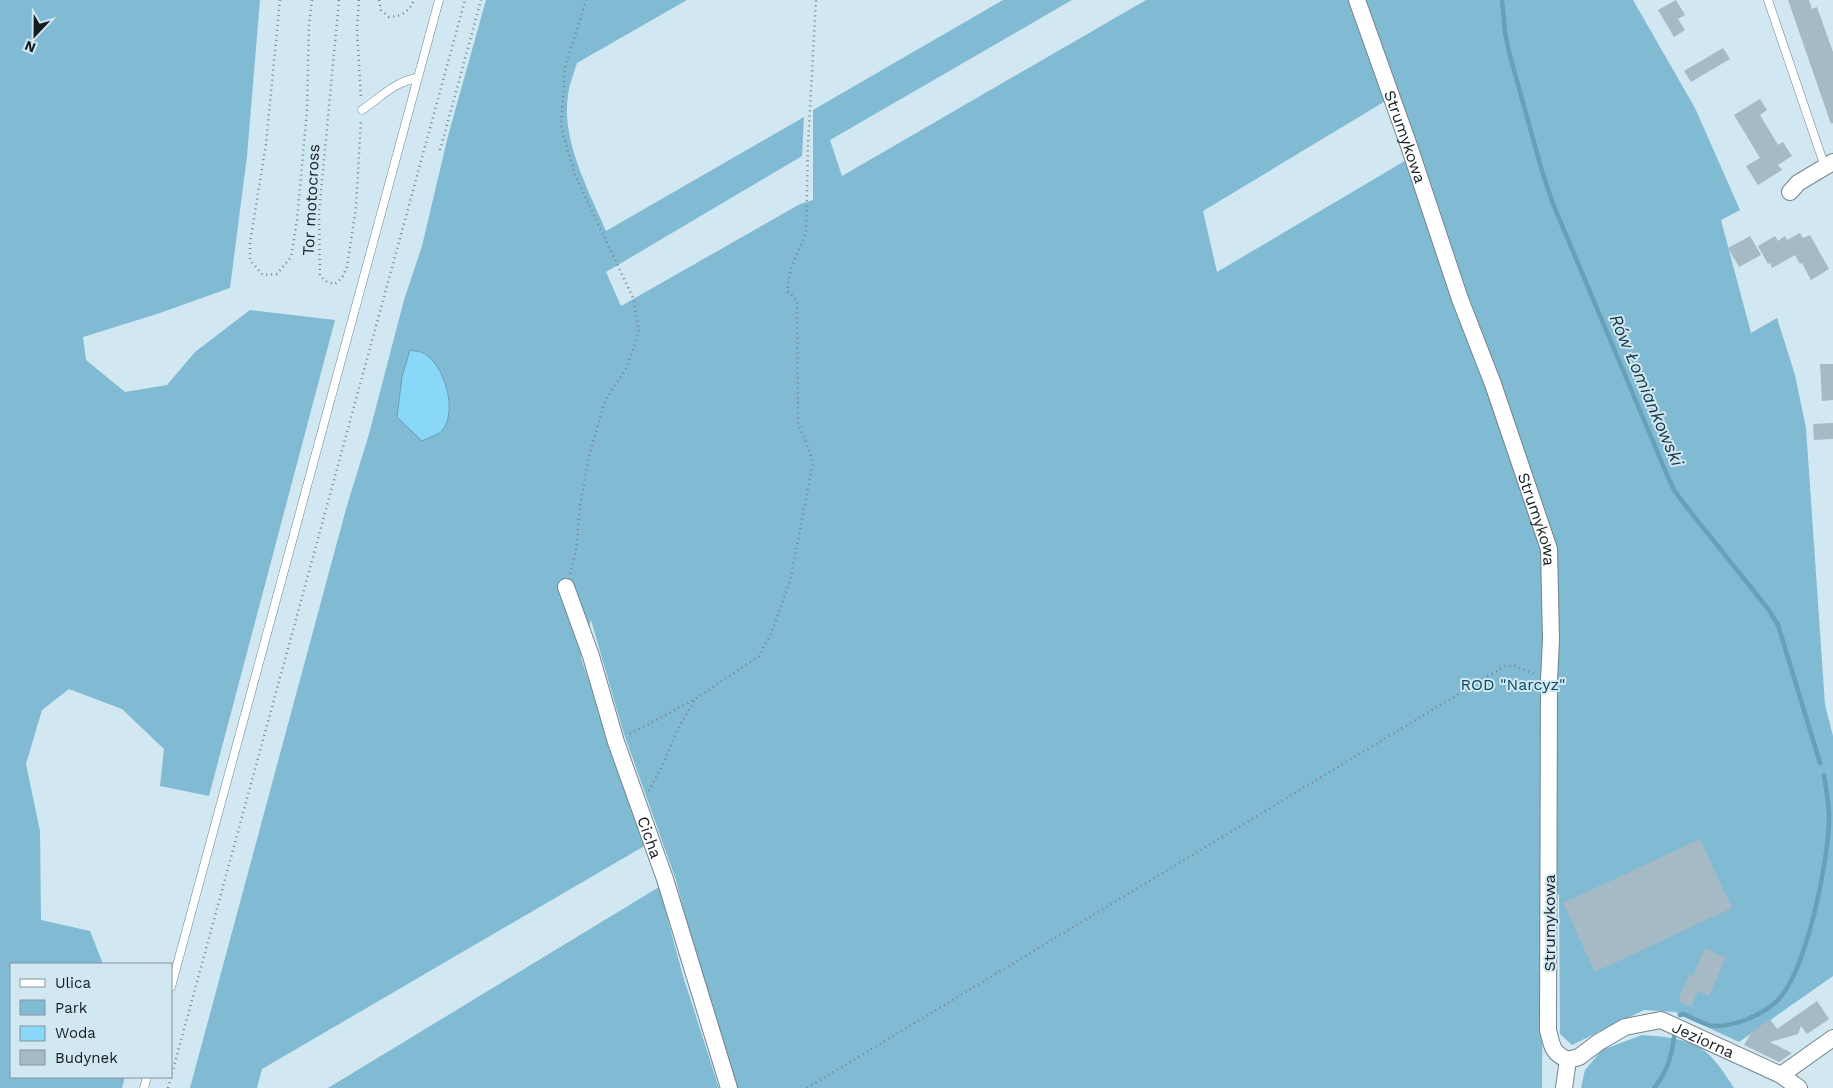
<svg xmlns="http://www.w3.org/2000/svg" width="1833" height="1088" viewBox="0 0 1833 1088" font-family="'Work Sans',sans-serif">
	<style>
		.green { fill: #81bad3 }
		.water { fill: #8ad8f9; stroke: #67a0b8 }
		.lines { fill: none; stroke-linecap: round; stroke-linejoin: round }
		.stream { stroke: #67a0b8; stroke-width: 4.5 }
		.building { fill: #a5bac4 }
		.lane-casing { stroke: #71858e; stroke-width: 9 }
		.street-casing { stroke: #71858e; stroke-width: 18 }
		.path { stroke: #76868d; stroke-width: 2.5; stroke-dasharray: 1 4; stroke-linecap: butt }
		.lane { stroke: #fff; stroke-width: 8 }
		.street { stroke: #fff; stroke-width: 16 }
		.labels { text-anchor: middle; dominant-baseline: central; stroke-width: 4; stroke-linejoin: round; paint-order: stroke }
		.street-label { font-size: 16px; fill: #151d21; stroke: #d1e7f1 }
		.park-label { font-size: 16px; fill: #054a61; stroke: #d1e7f1 }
		.water-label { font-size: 18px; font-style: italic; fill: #143846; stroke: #d1e7f1 }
	</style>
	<rect width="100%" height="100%" fill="#d1e7f1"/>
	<g class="green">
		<polygon points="0,0 260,0 247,156 230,288 157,314 83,337 86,360 125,392 167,385 195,352 250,310 335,320 209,796 160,786 164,749 122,709 69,689 42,710 26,764 40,831 41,920 90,931 103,964 11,964 11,1077 125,1077 122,1088 0,1088"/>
		<path d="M486 0H687L577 63C574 73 569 85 568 96 561 140 589 191 606 231L804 117 802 156 606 272 621 306 800 204 813 200V110L1003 0H1072L830 140 842 176 1146 0H1352L1387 100 1203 211 1217 272 1408 159 1545 550 1542 1088H738L705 994 676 880 623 731 591 620 581 658 646 845 262 1069 257 1088H190L346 509 369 434 404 300 422 246 448 136Z"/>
		<polygon points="1365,0 1633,0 1695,108 1740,210 1721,220 1751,333 1777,318 1795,375 1806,428 1825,705 1833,736 1833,976 1739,1042 1675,1012 1644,1010 1572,1045 1560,1034 1559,894 1553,896 1554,548"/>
		<polygon points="659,887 683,976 719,1088 328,1088"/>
		<path d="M1642 1035C1658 1036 1684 1038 1699 1047 1714 1056 1724 1073 1734 1088H1581L1585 1070 1602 1050Z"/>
	</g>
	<path class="water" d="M410 350C414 351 421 351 425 354 445 367 458 411 442 431 438 435 427 438 422 441L397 417 402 377Z"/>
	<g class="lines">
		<g class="stream">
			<polyline points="1502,0 1505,32 1509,52 1542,171 1553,204 1668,477 1674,490 1685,505 1769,610 1778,625 1820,763"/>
			<path d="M1680 1015 1683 1014C1692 1017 1705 1026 1715 1026 1736 1026 1762 1015 1777 1001 1807 971 1829 859 1829 817 1829 803 1826 789 1824 775"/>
			<path d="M1654 1088C1667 1073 1672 1055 1674 1037"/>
		</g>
	</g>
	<g class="building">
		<polygon points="1676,0 1685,15 1678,19 1685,30 1674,37 1658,10"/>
		<polygon points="1788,0 1809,0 1812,9 1817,7 1833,52 1833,123 1831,124"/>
		<polygon points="1723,48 1730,59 1691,82 1684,71"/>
		<polygon points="1760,99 1767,110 1760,115 1778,145 1783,142 1792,156 1778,165 1782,170 1758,185 1746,166 1760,158 1734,115"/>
		<polygon points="1800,233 1803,238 1810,235 1829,269 1811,280 1802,263 1800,264 1795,255 1772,268 1770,263 1768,264 1758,246 1775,236 1778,241 1785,236 1787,240"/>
		<polygon points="1750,236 1761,255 1739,267 1728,248"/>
		<polygon points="1820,364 1833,364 1833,400 1822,401"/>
		<polygon points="1833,423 1833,439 1814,440 1813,424"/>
		<polygon points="1700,839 1732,908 1595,972 1563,903"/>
		<polygon points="1705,948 1726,957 1709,996 1698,991 1691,1007 1678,1001 1689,974 1693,975"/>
		<polygon points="1817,1001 1829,1019 1807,1034 1801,1026 1798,1034 1770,1042 1792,1053 1779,1062 1744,1045 1751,1033 1770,1019 1777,1029"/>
	</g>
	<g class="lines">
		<defs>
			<g id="lane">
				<polyline points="1768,0 1825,167"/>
				<path d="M362 110C381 97 393 83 416 78"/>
				<polyline points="171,987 439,0"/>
				<polyline points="144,1088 147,1077"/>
			</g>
			<g id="street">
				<path id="s1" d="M1357 0 1408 143 1460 299 1493 384 1549 549 1551 640 1549 680 1548 1030C1552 1046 1552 1053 1568 1060"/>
				<polyline points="1790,192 1798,183 1833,162"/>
				<path id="s2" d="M566 587 591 656 616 742 665 879 729 1088"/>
				<polyline points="1781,1075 1799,1088"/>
				<path id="s3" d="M1564 1088 1568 1060 1579 1057 1599 1042 1625 1027 1661 1020 1781 1075 1833 1038"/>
			</g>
		</defs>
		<use href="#lane" class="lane-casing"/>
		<use href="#street" class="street-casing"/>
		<g class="path">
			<polyline points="280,0 266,144 250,243 250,260 263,275 277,274 291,257 297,220 307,110 309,25 312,0"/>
			<polyline points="339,0 319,213 320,276 327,282 335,284 342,278 347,267 356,207 361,119"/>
			<polyline points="359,0 357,29 361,98"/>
			<path d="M379 0 381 10 389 17C402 16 409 12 414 0"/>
			<polyline points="440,150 481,0"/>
			<polyline points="570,574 576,551 580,506 590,452 605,401 627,367 639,332 634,300 575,175 561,126 565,68 586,0"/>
			<polyline points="630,734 695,699 759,656 771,634 790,581 813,463 809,449 798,424 797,300 787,291 791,268 806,233 808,144 816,0"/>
			<polyline points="649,791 665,760 677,730 695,700"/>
			<polyline points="168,1088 465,0"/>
			<polyline points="807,1088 1505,666 1515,666 1534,674"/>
		</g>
		<use href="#lane" class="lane"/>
		<use href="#street" class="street"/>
	</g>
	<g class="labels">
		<g class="street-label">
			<text stroke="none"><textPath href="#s1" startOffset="145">Strumykowa</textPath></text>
			<text transform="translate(311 200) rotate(-87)">Tor motocross</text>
			<text stroke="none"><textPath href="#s1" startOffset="550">Strumykowa</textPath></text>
			<text stroke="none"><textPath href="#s2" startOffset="264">Cicha</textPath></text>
			<text transform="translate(1549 923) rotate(-90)">Strumykowa</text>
			<text stroke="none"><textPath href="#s3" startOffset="178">Jeziorna</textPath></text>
		</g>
		<g class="park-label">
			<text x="1513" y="684">ROD "Narcyz"</text>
		</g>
		<g class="water-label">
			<text transform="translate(1647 390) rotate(67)">Rów Łomiankowski</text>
		</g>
	</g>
	<rect x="10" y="963" width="162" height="115" fill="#d1e7f1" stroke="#86969e"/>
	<rect x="20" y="979" width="25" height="8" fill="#ffffff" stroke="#86969e"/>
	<text x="55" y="988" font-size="15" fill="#151d21">Ulica</text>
	<rect x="20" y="1000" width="25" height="15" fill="#81bad3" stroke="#86969e"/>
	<text x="55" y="1013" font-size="15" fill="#151d21">Park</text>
	<rect x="20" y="1026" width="25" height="15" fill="#8ad8f9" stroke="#86969e"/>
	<text x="55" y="1038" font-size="15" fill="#151d21">Woda</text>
	<rect x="20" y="1050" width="25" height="15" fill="#a5bac4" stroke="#86969e"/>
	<text x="55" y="1063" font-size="15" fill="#151d21">Budynek</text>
	<g transform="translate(35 35) rotate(202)" stroke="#d1e7f1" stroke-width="4" paint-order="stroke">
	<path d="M0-4L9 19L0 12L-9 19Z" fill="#151d21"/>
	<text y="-8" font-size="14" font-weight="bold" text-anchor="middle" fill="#151d21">N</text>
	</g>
</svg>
